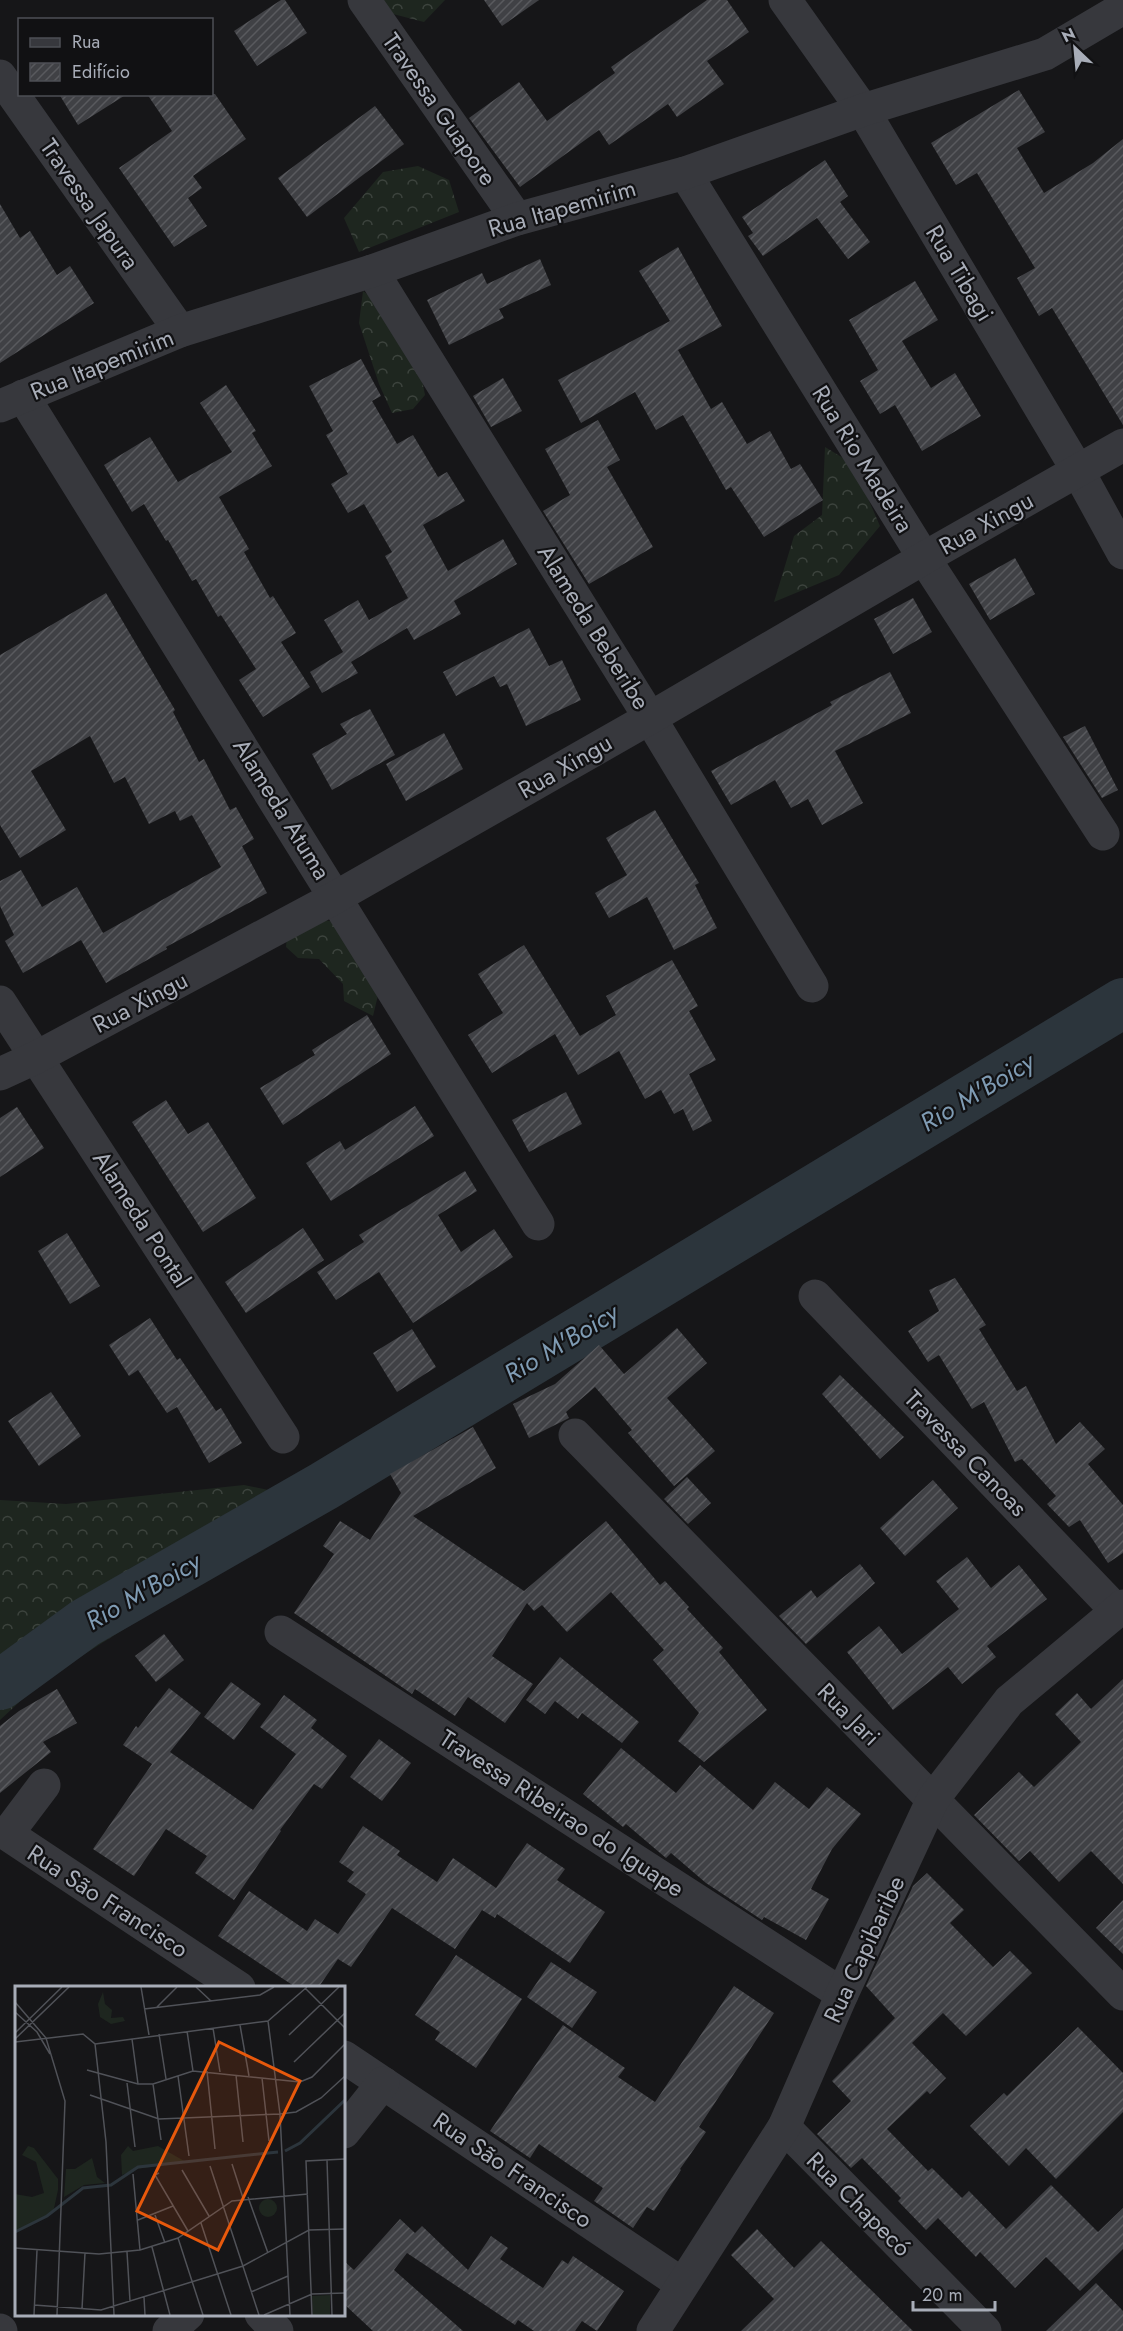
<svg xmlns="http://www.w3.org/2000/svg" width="1123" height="2331" viewBox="0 0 1123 2331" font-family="Jost,sans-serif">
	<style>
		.forest { fill: url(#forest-crowns) }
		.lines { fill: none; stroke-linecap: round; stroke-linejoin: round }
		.river { stroke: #2c353c; stroke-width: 50 }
		.building { fill: url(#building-hatch) }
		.minor { stroke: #37383d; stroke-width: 33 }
		.labels { text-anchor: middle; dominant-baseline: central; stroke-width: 4.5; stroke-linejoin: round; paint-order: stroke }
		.street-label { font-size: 24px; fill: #a8adb8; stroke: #111113 }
		.water-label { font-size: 26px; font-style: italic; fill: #7f9bb3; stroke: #111113 }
		.inset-river { fill: none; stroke: #2c353c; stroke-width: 3 }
		.inset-road { fill: none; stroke: #505258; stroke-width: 1.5 }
		.view { fill: #e8590c; fill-opacity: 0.15; stroke: #e8590c; stroke-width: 3 }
		.inset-edge { fill: none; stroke: #a8adb8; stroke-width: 3 }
	</style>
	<defs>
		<pattern id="forest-crowns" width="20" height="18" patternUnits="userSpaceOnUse" patternTransform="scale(1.5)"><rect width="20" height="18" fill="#1e261f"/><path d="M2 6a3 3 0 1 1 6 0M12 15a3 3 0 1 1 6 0" fill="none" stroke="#3c433d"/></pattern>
		<pattern id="building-hatch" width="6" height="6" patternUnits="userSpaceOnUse" patternTransform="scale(1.5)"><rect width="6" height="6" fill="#404145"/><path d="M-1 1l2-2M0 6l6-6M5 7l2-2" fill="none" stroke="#595a5e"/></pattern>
	</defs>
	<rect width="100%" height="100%" fill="#161618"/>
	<g class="forest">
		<polygon points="379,0 445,0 424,22 393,14"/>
		<polygon points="418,166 449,180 459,212 359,252 344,218 383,172"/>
		<polygon points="363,291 385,307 420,370 425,395 413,409 392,413 379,384 359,323"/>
		<polygon points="825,447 853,464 880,526 839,575 774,602 794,536 822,515"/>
		<polygon points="308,917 335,922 380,987 373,1016 344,1001 343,984 319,959 298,958 286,947 287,934"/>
		<polygon points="244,1485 278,1492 289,1525 42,1681 0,1720 0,1500 66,1504"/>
	</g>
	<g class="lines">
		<polyline class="river" points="0,1685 85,1623 324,1486 1123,1003"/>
	</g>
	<g class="building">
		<polygon points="281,0 285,0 307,33 257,66 234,31"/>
		<polygon points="484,0 539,0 502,26"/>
		<polygon points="707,0 727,0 749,32 707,61 724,84 677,117 668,104 609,145 599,130 520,187 469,118 519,82 547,121 615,73 611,67"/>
		<polygon points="1019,90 1045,132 1017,148 1044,193 1093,163 1123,139 1123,425 1052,308 1039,316 1017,278 1035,268 977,173 956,185 931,143"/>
		<polygon points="59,94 127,94 78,125"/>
		<polygon points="147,94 215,94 246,139 193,176 202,188 188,198 207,226 174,247 119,168 172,131"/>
		<polygon points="375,106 404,144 307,217 278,178"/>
		<polygon points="825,160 848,196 840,202 870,242 848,259 817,218 763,256 748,236 753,233 742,217"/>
		<polygon points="0,204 20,238 30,231 57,275 70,266 94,303 0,363"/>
		<polygon points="678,247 722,326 678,350 711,409 722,402 747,444 770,431 791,469 800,464 823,500 764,537 731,487 726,490 683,415 656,430 635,392 581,423 558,380 670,321 639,271"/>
		<polygon points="540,259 551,285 499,309 504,318 449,345 427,300 482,273 487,284"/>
		<polygon points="915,281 938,320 902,341 931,388 955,373 981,416 922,451 895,405 880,414 860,381 878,370 849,320"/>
		<polygon points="361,359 381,396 372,401 397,444 413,435 438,477 447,472 465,501 423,525 448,571 503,539 517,564 454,601 461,614 414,640 407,628 351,662 358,673 322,693 310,672 343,652 324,620 358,600 369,620 408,598 385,556 392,552 364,504 348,513 331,484 348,474 326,435 333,431 309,386"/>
		<polygon points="503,378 522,411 491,427 473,396"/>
		<polygon points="226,385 256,431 252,433 272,466 219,497 249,549 244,552 270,598 273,596 296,633 281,642 310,687 263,717 239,680 256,669 221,615 218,617 196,579 192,581 168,540 166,541 144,504 132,512 104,465 150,437 178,482 232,452 200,403"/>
		<polygon points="598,420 620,460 607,467 653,547 589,584 543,511 570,495 545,449"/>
		<polygon points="1015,558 1035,594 990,620 969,584"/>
		<polygon points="106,593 175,710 173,712 199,762 204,759 230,810 236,807 254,839 242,846 267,893 166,947 167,949 106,983 81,940 23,973 5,941 14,935 0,906 0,881 21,870 42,907 77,887 103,933 221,867 192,815 180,821 175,811 149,824 125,777 114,783 90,736 31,771 66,830 20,858 0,825 0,655"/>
		<polygon points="913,598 932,632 893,654 874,619"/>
		<polygon points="529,628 549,666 562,660 581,700 526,726 507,684 500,687 494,676 456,696 443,672"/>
		<polygon points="890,672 911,713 835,751 863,803 822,825 808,799 791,808 775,780 731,805 711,771 832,705 830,702"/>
		<polygon points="370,709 395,755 332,790 312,754 347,734 340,724"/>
		<polygon points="1085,726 1118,790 1102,798 1063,737"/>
		<polygon points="444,733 463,769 406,801 386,764"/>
		<polygon points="655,810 699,883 695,885 717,928 674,950 647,897 609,918 595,893 627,875 606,838"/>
		<polygon points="524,945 580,1036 616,1015 606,996 672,960 698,1006 689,1011 716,1060 689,1074 712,1121 693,1131 683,1109 674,1114 661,1090 645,1099 619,1051 578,1075 555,1034 492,1073 468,1035 503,1013 478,974"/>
		<polygon points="367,1015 391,1054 283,1125 260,1088 315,1055 312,1050"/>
		<polygon points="566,1092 582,1124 529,1152 512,1120"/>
		<polygon points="166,1100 188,1134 208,1122 256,1198 203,1232 132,1122"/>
		<polygon points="415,1106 434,1136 331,1201 306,1163 340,1141 345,1150"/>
		<polygon points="17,1107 44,1148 0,1177 0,1118"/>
		<polygon points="465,1171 477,1191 438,1215 461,1252 494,1229 513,1257 413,1323 379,1272 336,1300 317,1272 364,1242 359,1235"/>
		<polygon points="303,1228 324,1260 246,1313 225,1282"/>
		<polygon points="67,1233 100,1286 70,1304 38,1251"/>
		<polygon points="955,1278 986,1325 979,1329 1017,1391 1026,1386 1056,1444 1080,1422 1105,1449 1088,1464 1123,1505 1123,1553 1108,1563 1080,1520 1069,1527 1047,1504 1056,1496 1022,1459 1015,1462 984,1402 972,1409 939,1355 928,1362 908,1331 939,1311 929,1290"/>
		<polygon points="150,1318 177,1360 180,1358 216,1411 221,1408 242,1443 209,1463 177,1407 167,1413 138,1370 129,1376 109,1345"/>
		<polygon points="677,1328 707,1363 667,1398 715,1451 674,1486 628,1433 632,1430 595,1387 566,1412 569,1418 529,1438 513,1404 555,1384 599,1345 624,1374"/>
		<polygon points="412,1329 436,1367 397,1392 373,1353"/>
		<polygon points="840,1375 904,1437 880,1459 822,1394"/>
		<polygon points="51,1392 81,1436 39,1466 8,1421"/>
		<polygon points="473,1427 496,1468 413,1516 524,1591 606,1521 660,1585 665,1581 689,1607 687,1609 723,1648 719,1652 767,1710 704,1762 678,1741 699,1713 653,1660 664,1650 611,1592 567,1632 542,1605 534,1611 527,1603 492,1656 533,1684 505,1723 468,1697 455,1716 415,1689 412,1694 294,1613 334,1554 323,1546 340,1521 370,1540 401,1493 390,1474"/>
		<polygon points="687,1477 711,1503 688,1524 664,1499"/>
		<polygon points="933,1480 958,1508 905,1556 880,1528"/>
		<polygon points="967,1557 991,1588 1019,1565 1047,1599 987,1646 996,1657 962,1684 948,1667 893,1710 847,1652 879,1626 902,1654 959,1609 936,1581"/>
		<polygon points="860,1564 875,1583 806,1644 779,1616 811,1590 817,1598"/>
		<polygon points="164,1634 184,1660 156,1682 135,1656"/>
		<polygon points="560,1657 639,1722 622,1743 582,1713 578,1719 555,1701 545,1714 526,1700"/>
		<polygon points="1123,1679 1123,1884 1091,1851 1059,1882 1030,1851 1019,1861 974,1815 1019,1772 1034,1787 1081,1742 1055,1714 1077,1693 1091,1709"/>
		<polygon points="231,1682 261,1704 234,1740 204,1717"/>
		<polygon points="169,1688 201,1713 170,1752 253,1810 296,1754 260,1727 284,1695 317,1720 311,1728 347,1756 322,1789 314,1784 280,1830 281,1831 234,1900 195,1873 207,1856 166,1829 134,1876 93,1849 152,1764 123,1745 136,1726 138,1728"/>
		<polygon points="57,1689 77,1723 43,1742 51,1752 0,1793 0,1726 19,1711"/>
		<polygon points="379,1739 411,1763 382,1801 350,1777"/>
		<polygon points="621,1748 676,1793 700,1765 753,1810 775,1782 809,1809 827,1787 861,1814 832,1849 811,1889 829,1899 806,1940 764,1917 762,1920 706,1883 671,1853 666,1858 626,1824 623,1827 583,1794"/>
		<polygon points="363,1826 400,1851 397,1855 437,1882 453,1858 496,1888 527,1843 565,1869 557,1880 605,1912 570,1963 497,1914 495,1918 482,1910 455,1949 392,1908 351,1967 338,1959 318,1988 297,1988 218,1936 249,1891 307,1931 315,1919 338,1934 366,1894 347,1881 354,1872 339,1862"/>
		<polygon points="927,1873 964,1910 950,1923 993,1967 1010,1951 1032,1973 966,2036 943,2013 912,2043 946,2078 930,2094 927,2091 887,2129 928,2171 932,2168 962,2198 969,2191 1006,2229 1051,2185 1098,2232 1123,2208 1123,2249 1080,2291 1046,2257 1015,2288 980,2252 976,2257 938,2218 926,2230 898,2201 901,2198 862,2158 851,2168 817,2134 851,2101 832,2081 895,2018 866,1986 913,1886"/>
		<polygon points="1123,1900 1123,1954 1096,1928"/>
		<polygon points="456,1955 522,1999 476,2068 435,2040 440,2032 415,2015"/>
		<polygon points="551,1962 597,1992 572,2028 527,1997"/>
		<polygon points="734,1986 774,2013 699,2127 706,2132 680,2169 681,2170 654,2211 647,2207 633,2228 594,2201 603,2188 539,2144 530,2158 490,2131 563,2025 625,2068 618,2077 655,2102"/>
		<polygon points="1078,2027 1123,2073 1123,2112 1056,2179 1026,2148 1009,2166 970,2126 1004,2093 1007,2096"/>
		<polygon points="400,2219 415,2233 422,2226 468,2270 491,2236 508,2248 500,2259 543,2288 562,2260 568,2264 573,2256 624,2291 597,2331 582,2321 575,2331 534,2331 518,2320 515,2325 407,2253 394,2270 463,2331 373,2331 344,2304 344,2261 354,2270"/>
		<polygon points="757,2229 794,2268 821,2241 913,2331 741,2331 774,2299 731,2255"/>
		<polygon points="1096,2283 1123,2311 1123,2331 1046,2331"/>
	</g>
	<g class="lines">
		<g class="minor">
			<polyline points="364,0 517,219"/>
			<polyline points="785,0 863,110 1078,471 1123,553"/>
			<polyline points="0,76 180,331"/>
			<polyline points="685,173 924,558 1103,834"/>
			<polyline points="372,271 650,718 812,986"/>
			<polyline points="23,396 538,1224"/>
			<polyline points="0,406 180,331 372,271 517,219 685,173 863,110 1045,54 1123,8"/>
			<polyline points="0,1002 283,1437"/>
			<polyline points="0,1074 37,1057 336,897 650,718 924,558 1123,445"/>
			<polyline points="815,1296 1116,1610"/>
			<polyline points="575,1435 1123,1994"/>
			<polyline points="281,1632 842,1994"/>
			<polyline points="44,1785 7,1834 239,1988"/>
			<polyline points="344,2057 682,2284"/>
			<polyline points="784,2127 985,2331"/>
			<polyline points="344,2132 383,2083"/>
			<polyline points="261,2314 277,2331"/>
			<polyline points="0,2330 1,2331"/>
			<polyline points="169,2331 188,2314"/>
			<polyline points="653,2331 784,2127 842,1994 933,1799 1009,1701 1123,1606"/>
		</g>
	</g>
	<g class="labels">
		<g class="street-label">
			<text transform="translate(440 109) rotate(55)">Travessa Guapore</text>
			<text transform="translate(90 204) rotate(55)">Travessa Japura</text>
			<text transform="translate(562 208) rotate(-16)">Rua Itapemirim</text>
			<text transform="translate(960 273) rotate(59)">Rua Tibagi</text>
			<text transform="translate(102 364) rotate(-22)">Rua Itapemirim</text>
			<text transform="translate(863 459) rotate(58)">Rua Rio Madeira</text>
			<text transform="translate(986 523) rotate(-29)">Rua Xingu</text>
			<text transform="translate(594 627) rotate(58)">Alameda Beberibe</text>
			<text transform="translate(565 766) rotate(-30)">Rua Xingu</text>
			<text transform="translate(282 809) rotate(58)">Alameda Atuma</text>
			<text transform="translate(140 1002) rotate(-28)">Rua Xingu</text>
			<text transform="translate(142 1219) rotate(57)">Alameda Pontal</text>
			<text transform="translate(966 1453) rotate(46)">Travessa Canoas</text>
			<text transform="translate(849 1714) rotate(45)">Rua Jari</text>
			<text transform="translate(562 1813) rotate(33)">Travessa Ribeirao do Iguape</text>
			<text transform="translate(108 1901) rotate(33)">Rua São Francisco</text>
			<text transform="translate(864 1949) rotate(-65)">Rua Capibaribe</text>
			<text transform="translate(513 2170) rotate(34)">Rua São Francisco</text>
			<text transform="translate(859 2204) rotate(45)">Rua Chapecó</text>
		</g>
		<g class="water-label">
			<text transform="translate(977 1092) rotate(-31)">Rio M'Boicy</text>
			<text transform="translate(561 1343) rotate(-31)">Rio M'Boicy</text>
			<text transform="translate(143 1591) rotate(-30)">Rio M'Boicy</text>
		</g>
	</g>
	<g transform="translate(15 1986)">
		<rect width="330" height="330" fill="#161618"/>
		<path d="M88 6 90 18 97 24 96 32 108 31 110 35 96 38 85 31 83 18ZM13 160 19 162 43 193V204L38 227 0 247V208L17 211 29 207 21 176 7 169ZM113 160 118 165 143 160 171 176 121 183 107 189 106 169ZM77 172 82 191 90 197 69 199 49 211 51 183H60ZM315 309V329H298L297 310Z" fill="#1e261f"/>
		<path d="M244 222a9 9 0 1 1 18 0a9 9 0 1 1-18 0Z" fill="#1e261f"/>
		<path class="inset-river" d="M270 165 285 157 330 114M0 246 32 230 68 202 96 199 123 181 263 166"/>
		<path class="inset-road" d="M126 1 134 49M181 1 196 15M290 2 330 42M0 16 31 52 50 115 42 329M142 21 162 1M129 23 245 9 259 1M0 26 22 46 35 68M253 35 265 128 275 329M225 39 234 90M198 42 205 86M172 45 178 85M0 47 47 1M144 48 151 93M274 49 324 1M0 53 54 1M117 53 123 98M0 56 68 48 80 58 91 156 99 329M80 58 253 35 292 1M279 76 330 27M72 84 123 98H138L178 85 285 96 297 91 330 58M192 85 200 163M221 89 228 156M163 90 174 170M247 92 254 155M112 97 120 161M138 98 146 154M75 109 144 133 265 128 281 126 306 112 330 90M312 174 317 329M217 178 228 212M195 180 244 329M167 184 194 230M144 187 140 189 173 245M118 188 125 264M233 211 253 267M140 229 150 257M123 234 158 220M186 237 216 329M163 252 188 329M137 261 155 329M0 262 84 268 125 264 163 252 217 215 293 208M112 266 115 315M236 306 273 290M129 311 130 329M19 319 86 324 228 280 294 244 330 243M67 323 70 267M19 329 22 264M249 329 297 308 330 307M297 329 291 175 330 173"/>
		<path class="view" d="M204 56 285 95 203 264 122 225Z"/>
		<rect width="330" height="330" class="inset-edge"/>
	</g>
	<rect x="18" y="18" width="195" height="78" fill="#111113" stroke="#4d4f55" stroke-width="1.5"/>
	<rect x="30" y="38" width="30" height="9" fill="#37383d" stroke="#4d4f55" stroke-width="1.5"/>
	<text x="72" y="48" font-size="18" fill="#a8adb8">Rua</text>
	<rect x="30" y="63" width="30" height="18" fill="url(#building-hatch)" stroke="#4d4f55" stroke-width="1.5"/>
	<text x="72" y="78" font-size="18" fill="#a8adb8">Edifício</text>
	<g transform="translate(1075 48) rotate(334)" stroke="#111113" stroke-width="4.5" paint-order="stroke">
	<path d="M0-4.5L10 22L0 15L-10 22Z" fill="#a8adb8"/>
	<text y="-9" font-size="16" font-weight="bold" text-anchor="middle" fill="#a8adb8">N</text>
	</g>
	<path d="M913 2301v9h82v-9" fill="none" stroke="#a8adb8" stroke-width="3"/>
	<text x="922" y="2301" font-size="18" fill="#a8adb8" stroke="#111113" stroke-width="4.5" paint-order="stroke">20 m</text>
</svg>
